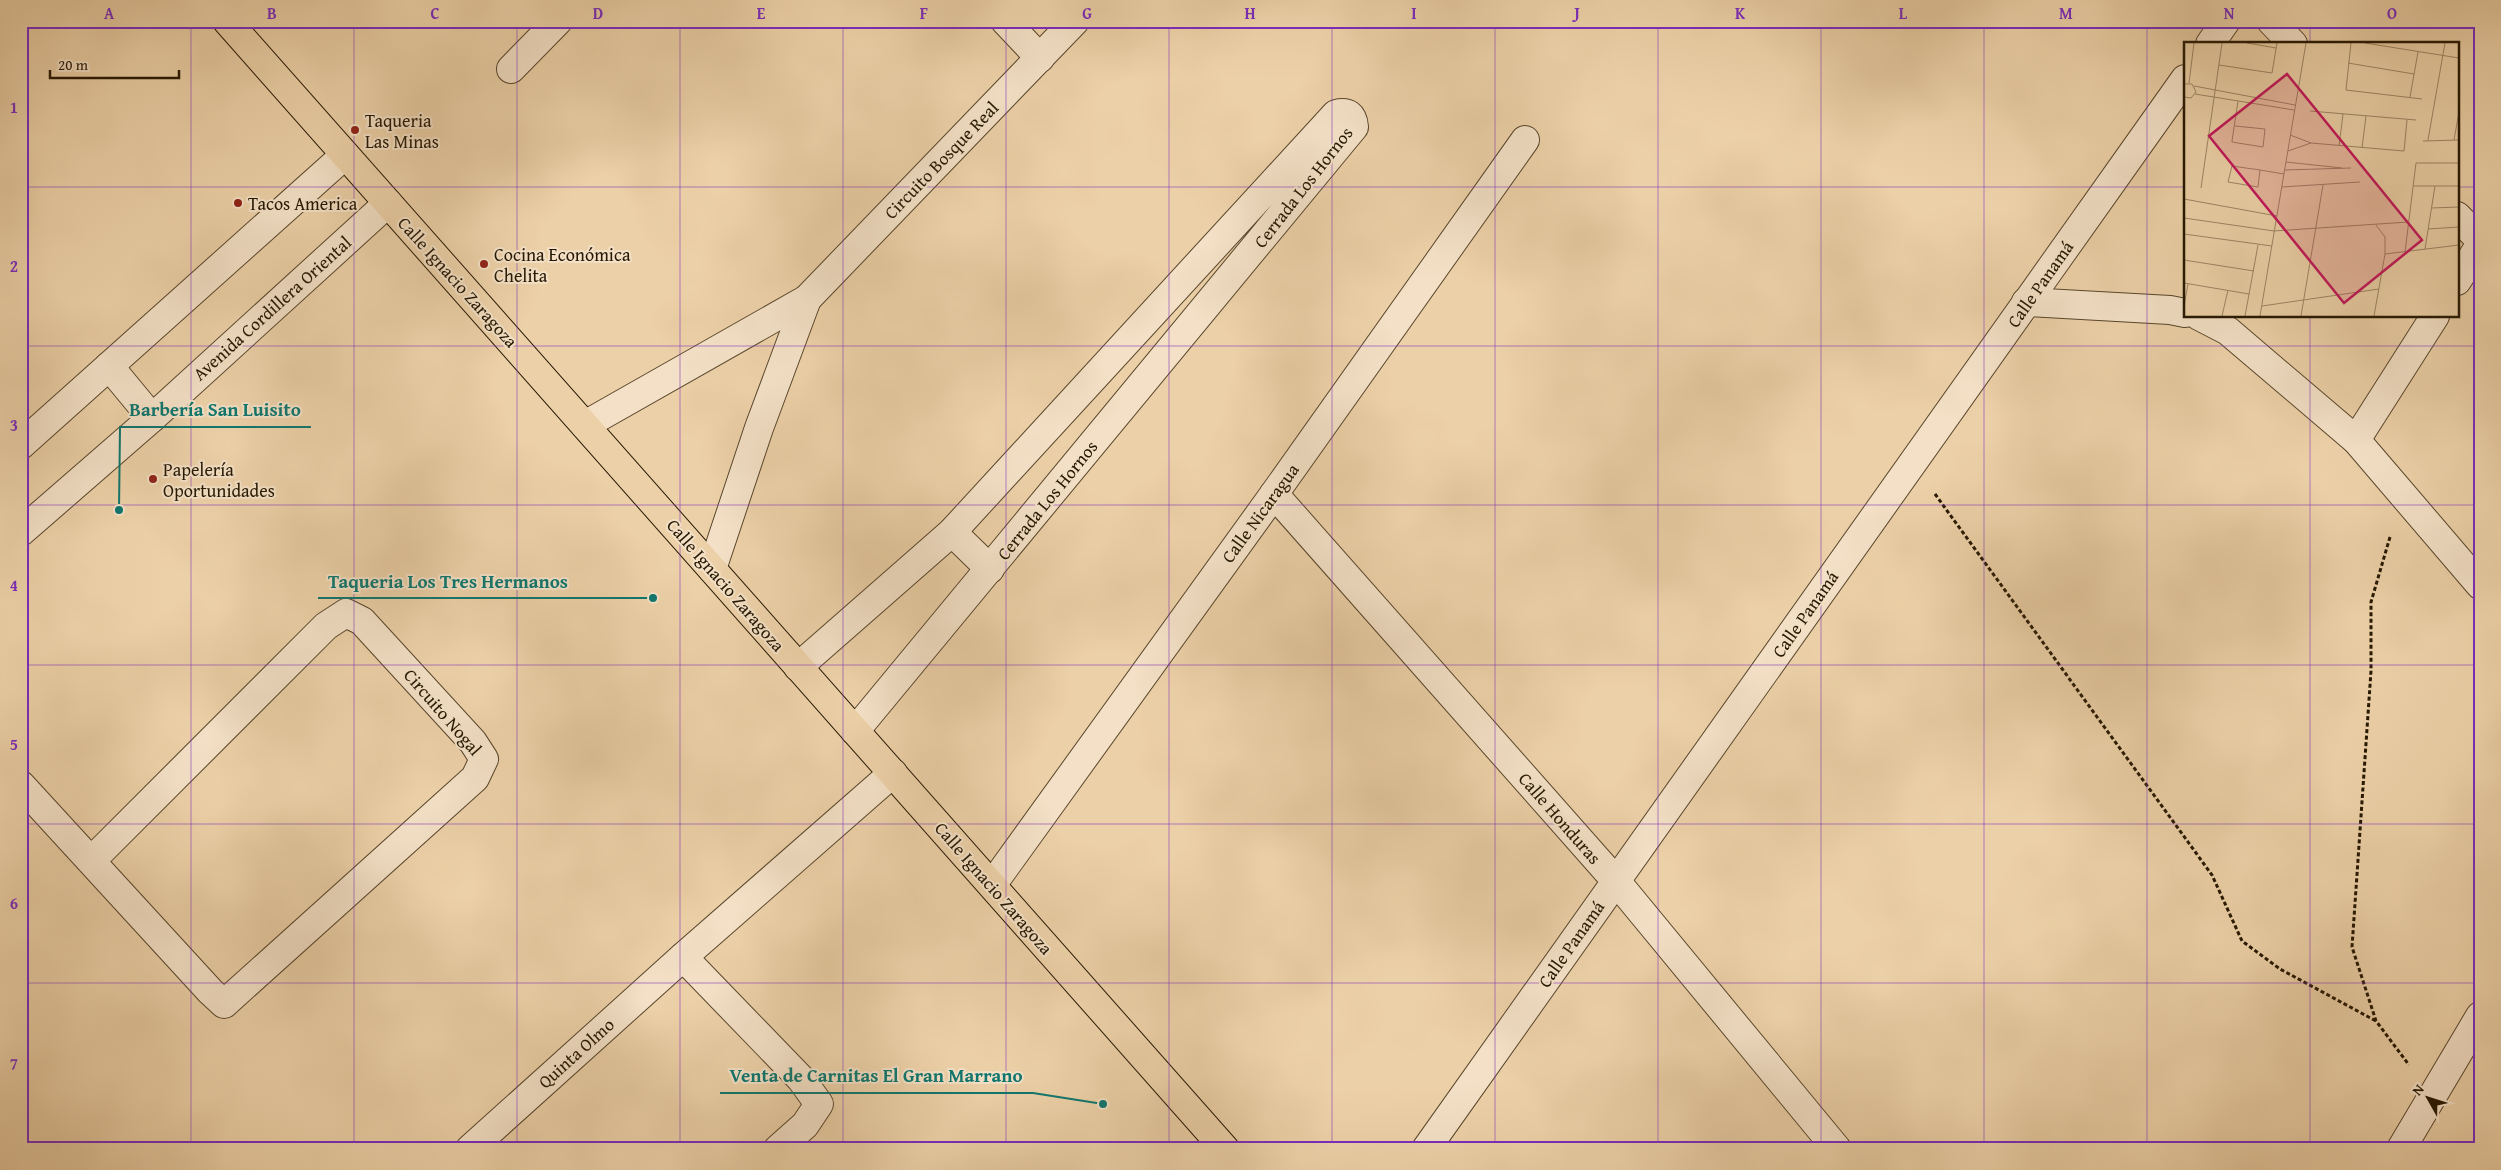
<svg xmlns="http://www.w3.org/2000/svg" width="2501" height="1170" viewBox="0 0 2501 1170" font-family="'Gentium Book Plus',serif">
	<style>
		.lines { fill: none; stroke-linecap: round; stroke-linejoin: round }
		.minor-casing { stroke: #58462c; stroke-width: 30 }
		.major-casing { stroke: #261803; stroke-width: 30 }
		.path { stroke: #261803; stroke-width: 3; stroke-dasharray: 4 2.5; stroke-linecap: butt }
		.minor { stroke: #f3e0c6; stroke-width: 28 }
		.major { stroke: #ecd0a7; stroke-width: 28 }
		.grid { fill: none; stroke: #7b2cbf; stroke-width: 1; stroke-opacity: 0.55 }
		.poi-dot { fill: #8f2418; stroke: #f3e0c6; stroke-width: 2 }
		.labels { text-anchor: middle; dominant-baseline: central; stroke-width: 4; stroke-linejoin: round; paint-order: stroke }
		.poi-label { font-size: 18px; fill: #261803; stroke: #f3e0c6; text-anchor: start }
		.street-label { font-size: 18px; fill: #261803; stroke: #f3e0c6 }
		.inset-road { fill: none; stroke: #9d8665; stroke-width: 1 }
		.view { fill: #c2185b; fill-opacity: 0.15; stroke: #c2185b; stroke-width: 2.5 }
		.inset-edge { fill: none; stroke: #261803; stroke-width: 2.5 }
		.leader { fill: none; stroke: #0f766e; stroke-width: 2 }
		.callout-dot { fill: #0f766e; stroke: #f3e0c6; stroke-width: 2 }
		.callout-label { font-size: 19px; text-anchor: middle; font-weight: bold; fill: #0f766e; stroke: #f3e0c6; stroke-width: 4; stroke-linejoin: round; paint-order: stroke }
		.neatline { fill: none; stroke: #7b2cbf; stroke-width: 2 }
		.grid-label { font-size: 16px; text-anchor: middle; font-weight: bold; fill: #7b2cbf }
	</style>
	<rect width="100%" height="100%" fill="#ecd0a7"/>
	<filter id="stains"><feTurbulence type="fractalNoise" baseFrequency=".004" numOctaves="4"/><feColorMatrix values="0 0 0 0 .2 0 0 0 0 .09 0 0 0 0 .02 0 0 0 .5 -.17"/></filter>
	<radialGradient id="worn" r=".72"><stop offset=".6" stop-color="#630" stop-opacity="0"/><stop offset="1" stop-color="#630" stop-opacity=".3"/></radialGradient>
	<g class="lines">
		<defs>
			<g id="minor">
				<polyline points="1005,21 1040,58"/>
				<polyline points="2271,21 2293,44"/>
				<polyline points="2210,44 2226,21"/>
				<polyline points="511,69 558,21"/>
				<polyline points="2457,216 2480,240"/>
				<polyline points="2457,281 2480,245"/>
				<polyline points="2026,302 2170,310 2185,313"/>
				<polyline points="2199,316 2228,331 2356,440 2480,585"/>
				<polyline points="109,366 152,418"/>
				<polyline points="585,425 807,299 1075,21"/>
				<polyline points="2356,440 2435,316"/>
				<polyline points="21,445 345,155"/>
				<polyline points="1274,494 1616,881 1837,1149"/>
				<polyline points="21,532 152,418 388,203"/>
				<polyline points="952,532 990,569"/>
				<polyline points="712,569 759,428 807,299"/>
				<path d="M798 667 952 532 1336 114C1348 111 1353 115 1354 127L855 731"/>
				<polyline points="21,785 210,991 224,1004 475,778 484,759 473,742 362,621 346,613 326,626 91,861"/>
				<polyline points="992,885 1274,494 1525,140"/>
				<polyline points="683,957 801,1079 819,1104 805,1125 778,1149"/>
				<polyline points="470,1149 683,957 893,773"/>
				<polyline points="1426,1149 2185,79"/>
				<polyline points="2401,1149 2480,1016"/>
			</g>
			<polyline id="major" points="227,21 1225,1149"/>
		</defs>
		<use href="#minor" class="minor-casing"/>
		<use href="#major" class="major-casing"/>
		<g class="path">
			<polyline points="1935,494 2212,875 2242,941 2280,969 2376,1021"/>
			<polyline points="2390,537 2371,602 2371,671 2352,947 2376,1021 2409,1065"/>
		</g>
		<use href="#minor" class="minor"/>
		<use href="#major" class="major"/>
	</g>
	<path class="grid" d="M191 21V1149M354 21V1149M517 21V1149M680 21V1149M843 21V1149M1006 21V1149M1169 21V1149M1332 21V1149M1495 21V1149M1658 21V1149M1821 21V1149M1984 21V1149M2147 21V1149M2310 21V44M21 187H2185M2457 187H2480M2310 316V1149M21 346H2480M21 505H2480M21 665H2480M21 824H2480M21 983H2480"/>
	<g class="poi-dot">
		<circle cx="355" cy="130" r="5"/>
		<circle cx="238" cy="203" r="5"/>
		<circle cx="484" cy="264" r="5"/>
		<circle cx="153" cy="479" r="5"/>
	</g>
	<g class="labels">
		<g class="poi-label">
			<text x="365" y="120">Taqueria<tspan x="365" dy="21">Las Minas</tspan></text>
			<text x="248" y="203">Tacos America</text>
			<text x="494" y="254">Cocina Económica<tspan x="494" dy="21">Chelita</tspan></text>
			<text x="163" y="469">Papelería<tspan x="163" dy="21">Oportunidades</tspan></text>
		</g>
		<g class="street-label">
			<text transform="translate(941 160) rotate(-46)">Circuito Bosque Real</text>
			<text transform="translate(1303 187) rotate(-52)">Cerrada Los Hornos</text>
			<text transform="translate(458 282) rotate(48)">Calle Ignacio Zaragoza</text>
			<text transform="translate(2040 284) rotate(-55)">Calle Panamá</text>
			<text transform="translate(272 308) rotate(-42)">Avenida Cordillera Oriental</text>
			<text transform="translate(1047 500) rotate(-51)">Cerrada Los Hornos</text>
			<text transform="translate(1260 513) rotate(-54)">Calle Nicaragua</text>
			<text transform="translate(726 585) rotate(49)">Calle Ignacio Zaragoza</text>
			<text transform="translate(1805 614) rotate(-55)">Calle Panamá</text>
			<text transform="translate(443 712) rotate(49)">Circuito Nogal</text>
			<text transform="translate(1560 818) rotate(49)">Calle Honduras</text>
			<text transform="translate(994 888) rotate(49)">Calle Ignacio Zaragoza</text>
			<text transform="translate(1571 944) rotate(-55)">Calle Panamá</text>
			<text transform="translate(576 1053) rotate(-42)">Quinta Olmo</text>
		</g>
	</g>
	<g transform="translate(2184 42)">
		<rect width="275" height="275" fill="#ecd0a7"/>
		<path class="inset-road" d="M63 1 92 6M167 1 162 48 238 57M181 1 275 16M164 21 230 32M35 23 88 31 93 1M5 41 10 1M0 42H8L12 50 7 56 0 55M10 44 111 63M11 52 110 68M226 55 234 10M126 69 232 78M51 84 81 87 79 105 48 100V99L54 59M106 93 127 101 220 109 223 78M244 98 261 1M270 98 275 70M239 99 275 98M155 104 159 72M178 106 182 74M104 109 127 101M102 120 158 126M76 128 74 145 44 140 48 124 76 128 100 132M100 128 167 126M229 144H275M98 145 176 140M17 146 38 1M0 157 93 174M247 166 275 165M0 176 90 189 224 180M244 187 275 185M0 192 88 204M241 207 251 144M221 210 232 121H275M201 212 275 203M0 218 70 229M0 241 65 252M0 264 4 242M78 264 195 247M38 274 44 248M61 274 74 203M76 274 122 1M117 274 139 143M190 274 201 212V195L192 183"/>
		<path class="view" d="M103 32 238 198 160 261 25 94Z"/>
		<rect width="275" height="275" class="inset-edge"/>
	</g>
	<path class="leader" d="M119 510L120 427H311M653 598L578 598H318M1103 1104L1033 1093H720"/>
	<g class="callout-dot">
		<circle cx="119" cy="510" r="5"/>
		<circle cx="653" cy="598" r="5"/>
		<circle cx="1103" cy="1104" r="5"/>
	</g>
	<g class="callout-label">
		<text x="215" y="416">Barbería San Luisito</text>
		<text x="448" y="588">Taqueria Los Tres Hermanos</text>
		<text x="876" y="1082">Venta de Carnitas El Gran Marrano</text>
	</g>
	<rect width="2501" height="1170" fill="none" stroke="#ecd0a7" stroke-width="55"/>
	<g transform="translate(2428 1098) rotate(309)" stroke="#f3e0c6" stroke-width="4" paint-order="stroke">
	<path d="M0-4L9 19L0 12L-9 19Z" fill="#261803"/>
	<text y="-8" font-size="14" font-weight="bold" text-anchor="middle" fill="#261803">N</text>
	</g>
	<path d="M50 70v8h129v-8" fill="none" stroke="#261803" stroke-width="2.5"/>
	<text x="58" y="70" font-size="15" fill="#261803" stroke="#f3e0c6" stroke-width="4" paint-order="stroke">20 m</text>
	<rect x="28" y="28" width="2446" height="1114" class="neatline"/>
	<g class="grid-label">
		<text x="109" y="19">A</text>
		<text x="272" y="19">B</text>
		<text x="435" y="19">C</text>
		<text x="598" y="19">D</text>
		<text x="761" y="19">E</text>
		<text x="924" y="19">F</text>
		<text x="1087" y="19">G</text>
		<text x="1250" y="19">H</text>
		<text x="1414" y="19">I</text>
		<text x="1577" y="19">J</text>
		<text x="1740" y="19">K</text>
		<text x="1903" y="19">L</text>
		<text x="2066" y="19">M</text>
		<text x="2229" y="19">N</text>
		<text x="2392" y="19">O</text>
		<text x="14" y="113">1</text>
		<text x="14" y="272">2</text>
		<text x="14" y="431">3</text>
		<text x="14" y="591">4</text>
		<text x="14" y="750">5</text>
		<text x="14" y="909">6</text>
		<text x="14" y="1069">7</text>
	</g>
	<rect width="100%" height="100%" filter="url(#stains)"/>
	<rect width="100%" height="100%" fill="url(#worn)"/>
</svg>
